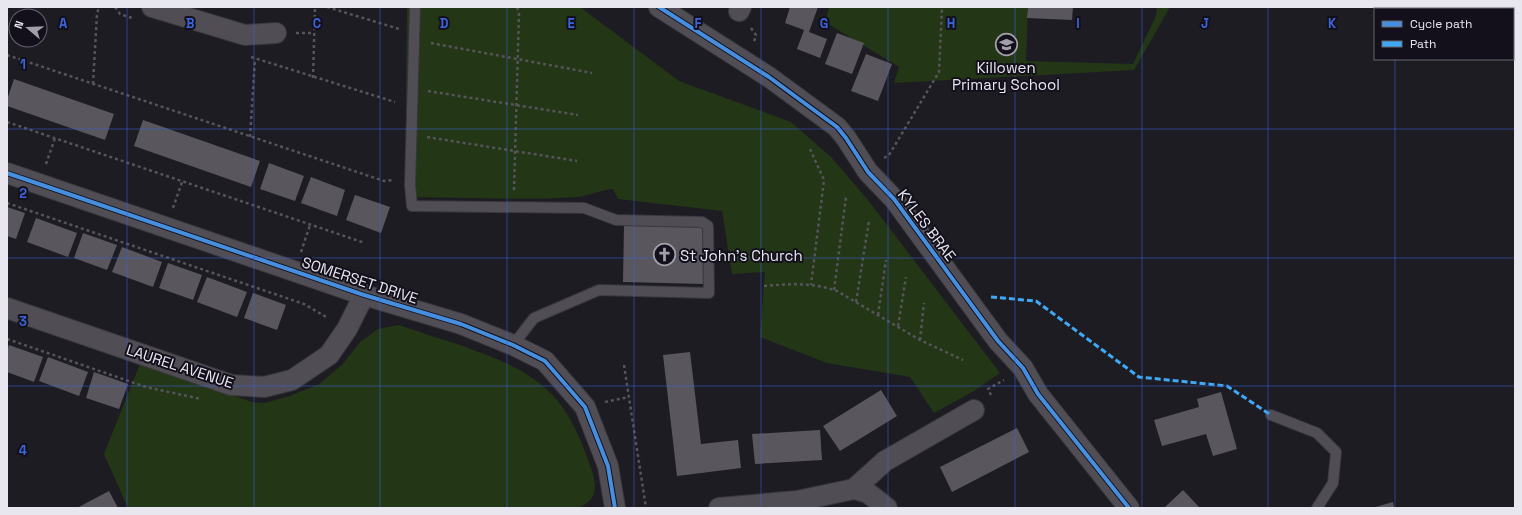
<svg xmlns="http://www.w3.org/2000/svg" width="1522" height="515" viewBox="0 0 1522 515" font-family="'Space Grotesk',sans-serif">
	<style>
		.green { fill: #233616 }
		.building { fill: #59575d }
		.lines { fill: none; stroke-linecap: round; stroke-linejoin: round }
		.lane-casing { stroke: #38373d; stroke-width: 12 }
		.street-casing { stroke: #38373d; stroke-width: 22 }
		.path { stroke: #555459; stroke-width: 2.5; stroke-dasharray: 3 3; stroke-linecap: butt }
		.lane { stroke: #504e54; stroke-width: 10 }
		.street { stroke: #504e54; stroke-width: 20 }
		.quiet { stroke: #3fa9f5; stroke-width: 3; stroke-dasharray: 6 3; stroke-linecap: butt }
		.cycleway-casing { stroke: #13101c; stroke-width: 6 }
		.cycleway { stroke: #468fdf; stroke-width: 4 }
		.grid { fill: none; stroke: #3b65db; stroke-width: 1; stroke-opacity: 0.55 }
		.labels { text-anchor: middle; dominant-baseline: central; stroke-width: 4; stroke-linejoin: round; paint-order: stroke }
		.poi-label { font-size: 15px; fill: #e8e6ef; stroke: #13101c }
		.street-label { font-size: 15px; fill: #e8e6ef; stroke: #13101c }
		.grid-label { font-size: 13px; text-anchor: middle; font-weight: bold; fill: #3b65db; stroke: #13101c; stroke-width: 4; stroke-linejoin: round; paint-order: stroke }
	</style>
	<rect width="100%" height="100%" fill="#1d1c23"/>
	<g class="green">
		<path d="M407 7H580L679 81 791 122 831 157 868 200 1000 373 974 391 934 413 910 377 827 363 760 337 765 272 732 274 722 211 618 199 613 189C600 190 588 196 577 197 521 201 462 197 405 197Z"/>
		<polygon points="829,7 1028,7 1026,61 1133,64 1156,16 1157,7 1170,7 1134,70 894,83 899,67 825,22"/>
		<path d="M399 325C420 332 440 339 460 345 496 358 531 370 557 400 574 421 584 447 592 471 598 489 596 501 578 508H128L104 454 140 364 252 402 264 403 290 396 319 384 342 365 360 342 378 329Z"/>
	</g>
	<g class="building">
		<polygon points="790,7 818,7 809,32 827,39 820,58 797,49 804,30 785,23"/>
		<polygon points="1028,7 1073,7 1072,20 1027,18"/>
		<polygon points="837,33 864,43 852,74 825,64"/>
		<polygon points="866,54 892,64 878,101 851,91"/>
		<polygon points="14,79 114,114 105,140 7,106 7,100"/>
		<polygon points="143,120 260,161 251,187 134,146"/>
		<polygon points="269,163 304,176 295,201 260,189"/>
		<polygon points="311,177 345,190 337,216 301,203"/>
		<polygon points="355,195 390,207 381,233 346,220"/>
		<polygon points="7,207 25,213 16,239 7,236"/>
		<polygon points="36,218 77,233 68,257 27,242"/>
		<polygon points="624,225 706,227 704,284 623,282"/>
		<polygon points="83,233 117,245 107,270 74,258"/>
		<polygon points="122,247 162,262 153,287 112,272"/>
		<polygon points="168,263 202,275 193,300 159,288"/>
		<polygon points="207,277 247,292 237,317 197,302"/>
		<polygon points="253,293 286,305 277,330 244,318"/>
		<polygon points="9,345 43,357 34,382 7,372 7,351"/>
		<polygon points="690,352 701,444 738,440 741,468 677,476 663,355"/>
		<polygon points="48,357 88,372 79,396 39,381"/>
		<polygon points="94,372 128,384 119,409 86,398"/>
		<polygon points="881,390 897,416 840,451 823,426"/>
		<polygon points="1221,392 1237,449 1213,456 1206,434 1162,446 1154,420 1199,407 1197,399"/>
		<polygon points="1017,428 1029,452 952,492 940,467"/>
		<polygon points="820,430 822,460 755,464 752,434"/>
		<polygon points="1183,490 1200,508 1164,508"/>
		<polygon points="109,491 118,508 77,508 90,501"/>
		<polygon points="1393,502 1394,508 1372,508"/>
	</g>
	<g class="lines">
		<defs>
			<g id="lane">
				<polyline points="415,7 410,185 412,206 584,208 616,220 702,222 708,226 709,293 599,290 534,318 513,345"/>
				<polyline points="1271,415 1317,433 1336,452 1333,483 1317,508"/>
			</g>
			<g id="street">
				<polyline points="152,7 245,35 276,33"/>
				<polyline points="659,7 769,77 837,127 846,138 868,172 894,199 998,341 1023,368 1038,394 1129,508"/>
				<polyline points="739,11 741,7"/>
				<polyline points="7,173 364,295 461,324 513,345 545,361 585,407 608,466 615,508"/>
				<polyline points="7,308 231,385 264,387 292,380 329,355 347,329 364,295"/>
				<polyline points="854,489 885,461 974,410"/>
				<polyline points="719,508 797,501 854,489 868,493 887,508"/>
			</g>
		</defs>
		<use href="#lane" class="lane-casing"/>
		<use href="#street" class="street-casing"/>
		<g class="path">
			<polyline points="115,7 120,14 132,18"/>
			<polyline points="327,7 399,29"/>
			<polyline points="751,28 756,35 754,42"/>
			<polyline points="296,33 314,33"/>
			<polyline points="431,43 592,73"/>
			<polyline points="7,55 384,181 394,180"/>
			<polyline points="251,57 395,102"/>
			<polyline points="313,78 315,7"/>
			<polyline points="93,84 97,14 99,7"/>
			<polyline points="428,91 578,115"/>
			<polyline points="7,122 365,243"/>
			<polyline points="250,137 255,59"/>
			<polyline points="427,137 577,161"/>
			<polyline points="810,149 824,180 811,285"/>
			<polyline points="884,158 889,155 939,72 942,7"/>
			<polyline points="46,164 55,138"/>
			<polyline points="514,190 519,13 517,7"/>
			<polyline points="7,203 304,304 328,318"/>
			<polyline points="173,208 182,182"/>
			<polyline points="301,252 310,225"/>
			<path d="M764 286C789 284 812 282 837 291L920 340 963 360"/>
			<polyline points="834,290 846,197"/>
			<polyline points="856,302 869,221"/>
			<polyline points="878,315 886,260"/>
			<polyline points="898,326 906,277"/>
			<polyline points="7,339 146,387 201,399"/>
			<polyline points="920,340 924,303"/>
			<polyline points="624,365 646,508"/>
			<polyline points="991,395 988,389 1004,380"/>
			<polyline points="605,402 629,397"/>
		</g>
		<use href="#lane" class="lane"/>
		<use href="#street" class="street"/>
		<polyline class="quiet" points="991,297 1036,301 1139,377 1227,386 1271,415"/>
		<defs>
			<g id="cycleway">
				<polyline points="659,7 769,77 837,127 846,138 868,172 894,199 998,341 1023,368 1038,394 1129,508"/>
				<polyline points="7,173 364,295 461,324 513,345 545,361 585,407 608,466 615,508"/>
			</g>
		</defs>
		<use href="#cycleway" class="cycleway-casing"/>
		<use href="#cycleway" class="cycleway"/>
	</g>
	<path class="grid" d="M127 7V508M254 7V508M380 7V508M507 7V508M634 7V508M761 7V508M888 7V508M1015 7V508M1142 7V508M1268 7V508M1395 7V9M1395 59V508M7 129H1515M7 258H1515M7 386H1515"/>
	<defs>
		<symbol id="school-ring" viewBox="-11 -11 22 22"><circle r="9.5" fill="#13101c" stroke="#a19fa8" stroke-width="1.5"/><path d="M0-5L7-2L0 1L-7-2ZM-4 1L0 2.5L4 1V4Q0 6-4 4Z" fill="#a19fa8"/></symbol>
		<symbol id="church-ring" viewBox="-11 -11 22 22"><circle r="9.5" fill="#13101c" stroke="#a19fa8" stroke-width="1.5"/><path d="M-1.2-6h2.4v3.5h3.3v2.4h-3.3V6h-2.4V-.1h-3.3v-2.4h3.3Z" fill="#a19fa8"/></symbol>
	</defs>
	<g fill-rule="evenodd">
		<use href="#school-ring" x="994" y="32" width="25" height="25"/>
		<use href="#church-ring" x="652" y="242" width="25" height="25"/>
	</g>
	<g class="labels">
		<g class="poi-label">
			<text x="1006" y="67">Killowen<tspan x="1006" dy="17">Primary School</tspan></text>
			<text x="680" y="255" text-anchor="start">St John's Church</text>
		</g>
		<g class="street-label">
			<text transform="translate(927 225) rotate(53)">KYLES BRAE</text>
			<text transform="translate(360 280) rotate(18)">SOMERSET DRIVE</text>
			<text transform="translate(180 366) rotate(18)">LAUREL AVENUE</text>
		</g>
	</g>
	<g class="grid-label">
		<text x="63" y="28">A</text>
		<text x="190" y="28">B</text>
		<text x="317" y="28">C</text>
		<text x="444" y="28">D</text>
		<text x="571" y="28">E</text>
		<text x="698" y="28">F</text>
		<text x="824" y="28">G</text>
		<text x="951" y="28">H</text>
		<text x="1078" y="28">I</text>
		<text x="1205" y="28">J</text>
		<text x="1332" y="28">K</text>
		<text x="23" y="69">1</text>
		<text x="23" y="198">2</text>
		<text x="23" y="326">3</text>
		<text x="23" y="455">4</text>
	</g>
	<rect width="1522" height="515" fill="none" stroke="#e8e6ef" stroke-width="16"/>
	<rect x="1374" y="8" width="140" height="52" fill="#13101c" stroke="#686670"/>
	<rect x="1382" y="21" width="20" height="6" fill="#468fdf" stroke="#686670"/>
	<text x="1410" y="28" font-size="12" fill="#e8e6ef">Cycle path</text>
	<rect x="1382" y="41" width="20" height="6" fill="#3fa9f5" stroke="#686670"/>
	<text x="1410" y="48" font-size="12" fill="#e8e6ef">Path</text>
	<g transform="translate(28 28) rotate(289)"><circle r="19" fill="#13101c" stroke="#686670"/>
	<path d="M0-3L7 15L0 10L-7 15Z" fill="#a19fa8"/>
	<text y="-6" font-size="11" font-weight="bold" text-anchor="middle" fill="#e8e6ef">N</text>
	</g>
</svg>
